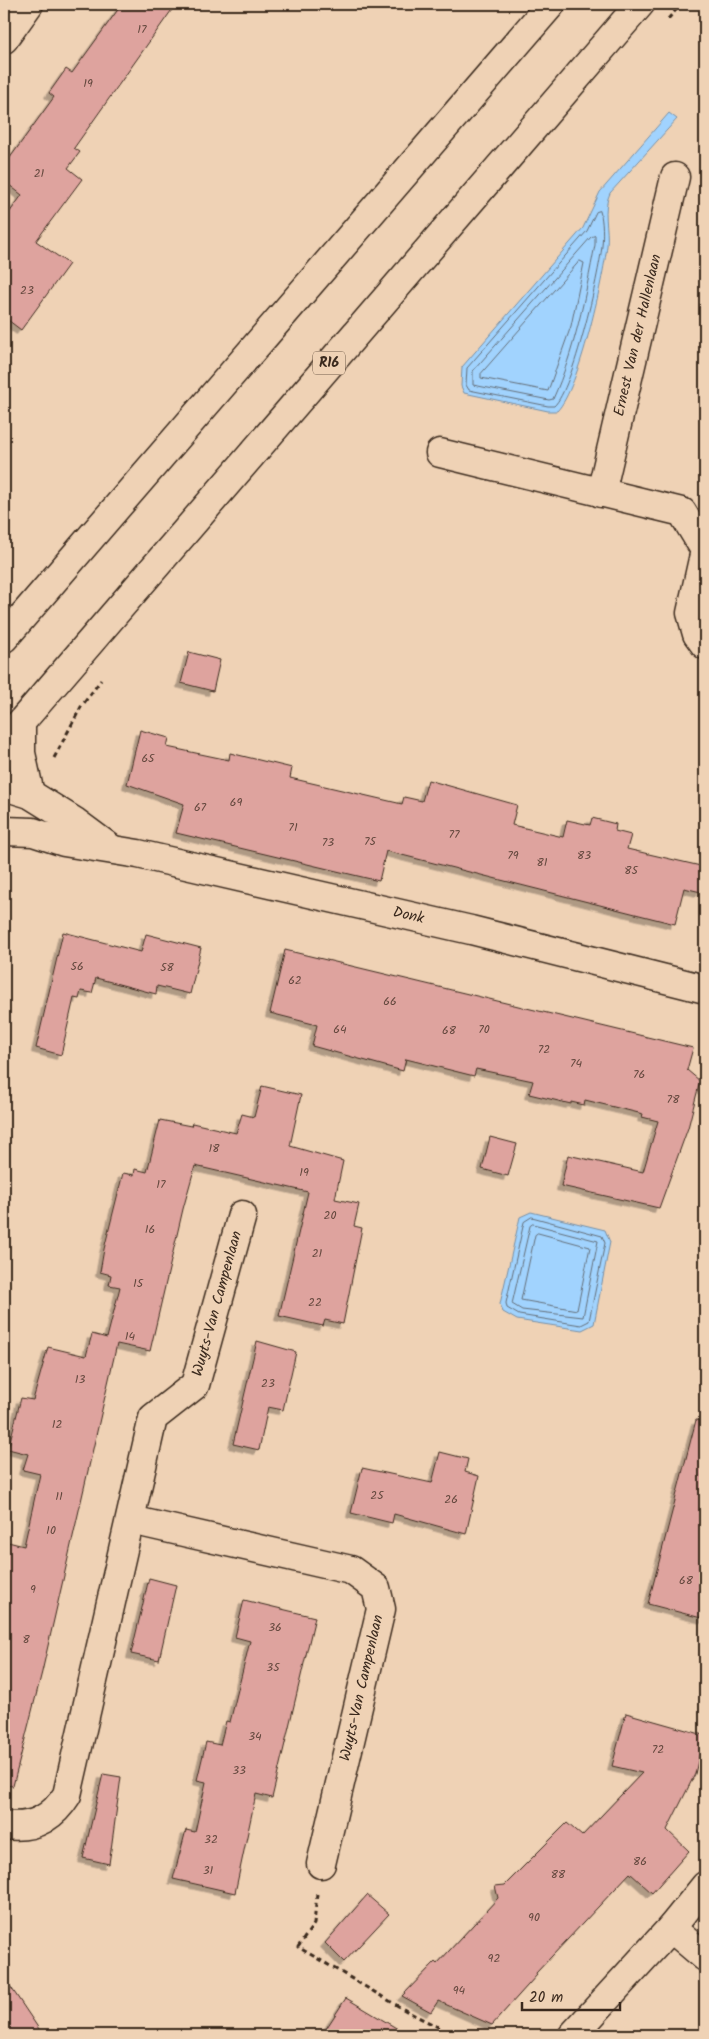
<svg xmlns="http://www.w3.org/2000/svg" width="709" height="2039" viewBox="0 0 709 2039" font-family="Kalam,sans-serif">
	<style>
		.water { fill: #a1d3fe; stroke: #788fa4 }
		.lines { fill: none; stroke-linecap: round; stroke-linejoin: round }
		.shore { stroke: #646e78; stroke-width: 1 }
		.building { fill: #dea39e; stroke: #3b2a1e; filter: url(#shadow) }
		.minor-casing { stroke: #3b2a1e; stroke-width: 31 }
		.highway-casing { stroke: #3b2a1e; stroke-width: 31 }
		.path { stroke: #3b2a1e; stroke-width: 3; stroke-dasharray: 5 4; stroke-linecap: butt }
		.minor { stroke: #efd2b5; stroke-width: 28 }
		.highway { stroke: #efd2b5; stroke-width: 28 }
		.labels { text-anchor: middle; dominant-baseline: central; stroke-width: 4; stroke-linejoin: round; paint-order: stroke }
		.number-label { font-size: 12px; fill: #64483e }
		.shield { fill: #efd2b5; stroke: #715c4b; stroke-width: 1 }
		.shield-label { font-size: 14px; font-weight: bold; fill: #3b2a1e }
		.street-label { font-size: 15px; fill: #3b2a1e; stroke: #efd2b5 }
	</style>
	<defs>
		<filter id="shadow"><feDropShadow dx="-4.5" dy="4.5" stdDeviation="0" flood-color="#0004"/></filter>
	</defs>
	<rect width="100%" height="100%" fill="#efd2b5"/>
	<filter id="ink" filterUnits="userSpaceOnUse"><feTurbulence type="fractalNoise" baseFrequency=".02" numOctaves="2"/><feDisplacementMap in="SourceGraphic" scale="10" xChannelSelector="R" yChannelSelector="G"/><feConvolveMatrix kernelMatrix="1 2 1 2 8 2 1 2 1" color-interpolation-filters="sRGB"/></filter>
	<g filter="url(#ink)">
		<g class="water">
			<path d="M669 113 677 119 610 193C602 210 609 228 607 246 603 280 579 389 557 411H548L464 393 461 386 462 367 583 228 600 192Z"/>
			<polygon points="531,1212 605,1230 610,1242 594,1324 582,1330 517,1320 503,1312 500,1304 520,1217"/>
		</g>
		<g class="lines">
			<g class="shore">
				<path d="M600 211C603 221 603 236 602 246 599 274 573 389 554 406H548L469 390 466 385 467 368 587 231 596 212Z"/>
				<path d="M595 236V245C585 297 575 350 553 399L549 400 473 385V371L591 237Z"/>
				<polygon points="580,261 584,263 571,326 548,391 481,378 481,374"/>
				<polygon points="532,1217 602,1236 605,1243 589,1321 581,1325 519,1315 507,1308 506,1303 524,1222"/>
				<polygon points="533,1224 598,1241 583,1317 522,1310 512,1304 530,1226"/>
				<polygon points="538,1233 590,1247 577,1310 521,1300 535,1235"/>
			</g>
		</g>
		<g class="building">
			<polygon points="122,4 176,4 74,148 80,152 68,168 82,179 36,241 69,264 21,330 4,317 4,220 22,195 4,181 4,166 54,97 49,93 66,69 72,73"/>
			<polygon points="189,652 220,660 213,691 181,683"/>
			<polygon points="140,730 169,738 167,747 229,760 230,753 292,768 290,778 402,804 404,797 422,801 428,780 517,805 512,825 563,837 567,820 590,825 592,818 616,824 615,831 631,835 627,849 705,867 701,892 684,888 675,924 386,851 379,881 176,833 184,804 127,784"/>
			<polygon points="63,932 141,952 146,934 201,948 190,994 157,986 156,994 96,978 92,993 81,991 79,999 74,998 61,1055 36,1048"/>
			<polygon points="285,950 693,1048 687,1070 700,1081 688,1128 659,1208 561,1186 568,1155 643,1172 658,1121 642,1117 643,1114 585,1100 584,1105 571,1102 571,1104 529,1094 533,1081 476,1069 474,1076 406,1059 403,1071 312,1046 317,1025 270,1013"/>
			<polygon points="262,1086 301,1095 290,1146 343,1161 335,1199 359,1204 354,1226 362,1228 343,1324 325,1320 323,1326 279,1316 308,1192 195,1166 183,1209 150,1351 117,1344 42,1672 13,1786 4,1785 4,1541 24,1546 40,1474 23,1470 28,1454 8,1449 21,1398 33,1400 48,1347 86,1356 92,1334 107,1338 120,1287 109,1285 111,1275 100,1272 104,1249 123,1173 134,1175 135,1169 147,1172 160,1120 191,1126 192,1123 236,1133 242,1114 254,1117"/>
			<polygon points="490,1137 517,1144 508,1176 482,1169"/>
			<polygon points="257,1341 296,1352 283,1410 268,1407 259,1450 233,1444"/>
			<polygon points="696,1420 705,1421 705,1619 648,1604"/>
			<polygon points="440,1452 468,1459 465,1472 479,1476 466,1534 394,1514 392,1523 351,1513 362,1468 432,1483"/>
			<polygon points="149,1578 176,1585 159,1660 131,1654"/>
			<polygon points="244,1600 315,1617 272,1798 256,1794 235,1893 173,1879 186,1830 195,1832 206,1782 197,1780 206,1742 220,1745 226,1721 230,1722 250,1641 235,1637"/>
			<polygon points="626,1713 704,1735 695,1774 667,1830 689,1851 652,1893 630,1873 536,1973 537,1975 492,2025 438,2001 431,2012 402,1996 435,1962 437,1964 498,1898 495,1886 505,1885 567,1823 582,1836 642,1773 612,1766"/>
			<polygon points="103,1774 121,1777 109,1864 83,1858"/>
			<polygon points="367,1895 389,1914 344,1962 325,1943"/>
			<polygon points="4,1977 43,2035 4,2035"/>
			<polygon points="346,1998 408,2035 322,2035"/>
		</g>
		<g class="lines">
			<defs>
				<g id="minor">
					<polyline points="4,39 29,4"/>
					<polyline points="440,453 682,512 705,550"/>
					<path id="s1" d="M601 493 675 177"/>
					<polyline points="705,550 691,613 697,634 705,645"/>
					<polyline points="21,723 21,753 30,794"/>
					<polyline points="4,786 30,794 75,822 110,848"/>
					<path id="s2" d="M4 831 33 832 64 842 138 854 471 930 705 989"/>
					<polyline points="131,1520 351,1570 376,1588 381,1609 321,1864"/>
					<path id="s3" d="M4 1825C32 1829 52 1819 67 1795L153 1418 195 1385 242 1215"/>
					<polyline points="671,1928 705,1957"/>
					<polyline points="573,2035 671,1928 705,1886"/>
				</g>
				<g id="highway">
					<polyline points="4,638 551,4"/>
					<polyline points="4,742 640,4"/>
				</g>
			</defs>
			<use href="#minor" class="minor-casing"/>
			<use href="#highway" class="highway-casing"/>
			<g class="path">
				<polyline points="668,19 681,4"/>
				<polyline points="54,758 81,707 101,680"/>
				<polyline points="317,1894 314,1924 298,1947 410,2013 454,2035"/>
			</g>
			<use href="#minor" class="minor"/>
			<use href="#highway" class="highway"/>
		</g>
	</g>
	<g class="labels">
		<g class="number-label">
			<text x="142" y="29">17</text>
			<text x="88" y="83">19</text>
			<text x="39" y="173">21</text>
			<text x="27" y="290">23</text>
			<text x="148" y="758">65</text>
			<text x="236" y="802">69</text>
			<text x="200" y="807">67</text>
			<text x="293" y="827">71</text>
			<text x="454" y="834">77</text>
			<text x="370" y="841">75</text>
			<text x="328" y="842">73</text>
			<text x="513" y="855">79</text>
			<text x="584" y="855">83</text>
			<text x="542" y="862">81</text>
			<text x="631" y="870">85</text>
			<text x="77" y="966">56</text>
			<text x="167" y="967">58</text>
			<text x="295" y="980">62</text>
			<text x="390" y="1001">66</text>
			<text x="340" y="1029">64</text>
			<text x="484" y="1029">70</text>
			<text x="449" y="1030">68</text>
			<text x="544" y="1049">72</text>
			<text x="576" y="1063">74</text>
			<text x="639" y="1074">76</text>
			<text x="673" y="1099">78</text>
			<text x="214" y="1148">18</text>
			<text x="304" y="1172">19</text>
			<text x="161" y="1184">17</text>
			<text x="330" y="1215">20</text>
			<text x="150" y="1229">16</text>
			<text x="317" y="1253">21</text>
			<text x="138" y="1283">15</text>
			<text x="315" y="1302">22</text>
			<text x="130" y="1336">14</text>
			<text x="80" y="1379">13</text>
			<text x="268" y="1383">23</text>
			<text x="57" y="1424">12</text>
			<text x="377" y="1495">25</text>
			<text x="59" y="1496">11</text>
			<text x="451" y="1499">26</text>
			<text x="51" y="1530">10</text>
			<text x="686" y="1580">68</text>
			<text x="33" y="1589">9</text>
			<text x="275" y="1627">36</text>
			<text x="26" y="1639">8</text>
			<text x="273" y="1667">35</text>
			<text x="255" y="1736">34</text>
			<text x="658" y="1749">72</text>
			<text x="239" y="1770">33</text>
			<text x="211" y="1839">32</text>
			<text x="640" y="1861">86</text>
			<text x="208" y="1870">31</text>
			<text x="558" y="1874">88</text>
			<text x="534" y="1917">90</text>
			<text x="494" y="1958">92</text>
			<text x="459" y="1990">94</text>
		</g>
		<rect class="shield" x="313" y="351.5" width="32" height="23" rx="4"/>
		<g class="shield-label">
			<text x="329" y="363">R16</text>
		</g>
		<g class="street-label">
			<text stroke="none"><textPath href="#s1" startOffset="162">Ernest Van der Hallenlaan</textPath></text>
			<text stroke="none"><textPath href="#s2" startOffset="414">Donk</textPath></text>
			<text stroke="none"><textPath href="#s3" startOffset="599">Wuyts-Van Campenlaan</textPath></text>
			<text transform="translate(362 1688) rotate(-77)">Wuyts-Van Campenlaan</text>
		</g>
	</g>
	<rect width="709" height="2039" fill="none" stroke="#efd2b5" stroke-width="20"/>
	<rect x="10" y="10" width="689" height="2019" fill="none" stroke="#3b2a1e" stroke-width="2" filter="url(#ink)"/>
	<path d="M522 2002v8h98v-8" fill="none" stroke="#3b2a1e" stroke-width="2.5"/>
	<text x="529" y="2002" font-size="15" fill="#3b2a1e" stroke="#efd2b5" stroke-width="4" paint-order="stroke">20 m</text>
</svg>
